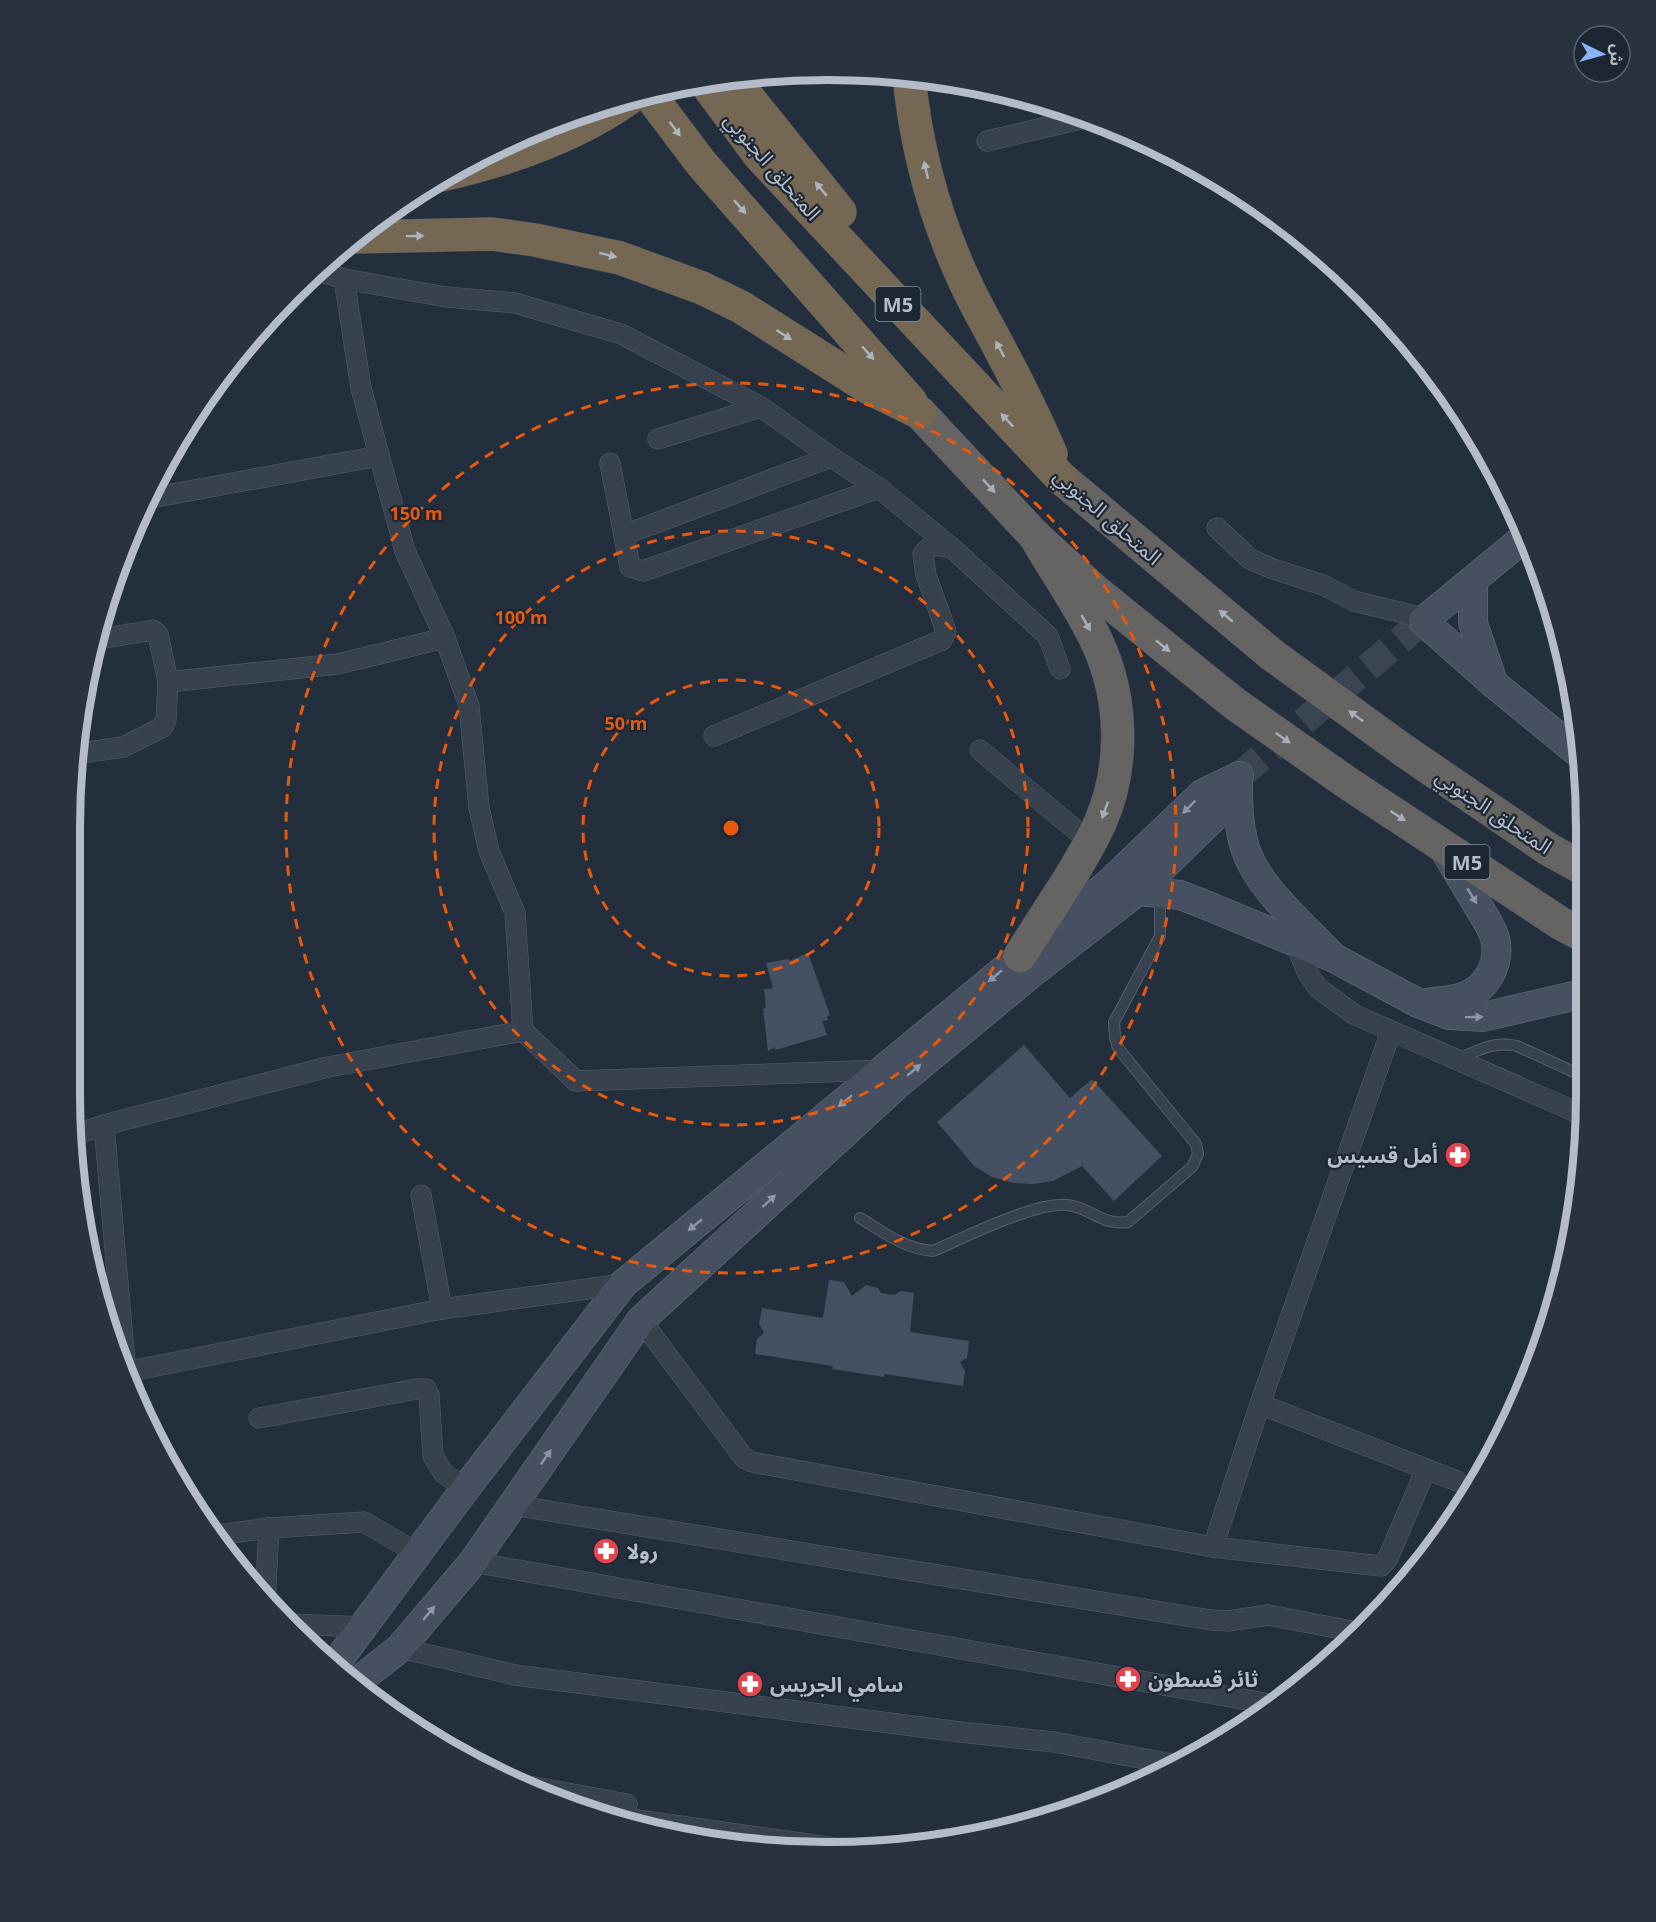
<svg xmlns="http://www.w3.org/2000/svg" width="1656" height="1922" viewBox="0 0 1656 1922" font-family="'Noto Sans','Noto Sans Arabic',sans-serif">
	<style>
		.building { fill: #455162 }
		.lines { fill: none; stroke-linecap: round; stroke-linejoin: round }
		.secondary-tunnel { stroke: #3a4453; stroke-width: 28; stroke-dasharray: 28 14; stroke-linecap: butt }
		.service-casing { stroke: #565f6c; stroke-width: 12 }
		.minor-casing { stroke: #565f6c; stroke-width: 21 }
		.secondary-casing { stroke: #565f6c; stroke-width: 30 }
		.trunk-casing { stroke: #434c59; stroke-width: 34 }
		.motorway-casing { stroke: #434c59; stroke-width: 34 }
		.service { stroke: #38414e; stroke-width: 10 }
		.minor { stroke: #38414e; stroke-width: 20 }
		.secondary { stroke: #465061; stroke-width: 28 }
		.trunk { stroke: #656462; stroke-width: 33 }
		.motorway { stroke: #746855; stroke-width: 33 }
		.trunk-bridge-casing { stroke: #434c59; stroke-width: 34; stroke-linecap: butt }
		.trunk-bridge { stroke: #656462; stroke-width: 33 }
		.oneway { fill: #aeb4bd }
		.oneway2 { fill: #a8afba }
		.oneway3 { fill: #8e96a5 }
		.ring { fill: none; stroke: #e8590c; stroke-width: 3; stroke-dasharray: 10 8 }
		.labels { text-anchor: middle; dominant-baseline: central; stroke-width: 4.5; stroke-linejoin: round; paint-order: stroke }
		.shield { fill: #1d2633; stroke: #878f9c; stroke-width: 1.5 }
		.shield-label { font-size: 20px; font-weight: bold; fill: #b4bcc9 }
		.street-label { font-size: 21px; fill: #b4bcc9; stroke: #1d2633 }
		.poi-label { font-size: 21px; font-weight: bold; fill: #b4bcc9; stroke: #1d2633; text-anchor: start }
		.rim { fill: none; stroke: #b4bcc9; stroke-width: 8 }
		.centre { fill: #e8590c; stroke: #1d2633; stroke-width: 3 }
		.ring-label { font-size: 18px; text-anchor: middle; font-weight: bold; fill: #e8590c; stroke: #1d2633; stroke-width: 4.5; stroke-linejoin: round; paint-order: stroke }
	</style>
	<rect width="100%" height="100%" fill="#242f3e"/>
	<g class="building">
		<polygon points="808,953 830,1015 827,1016 828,1020 822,1021 827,1035 775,1050 775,1047 768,1051 763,1009 766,1008 764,989 773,988 766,963 789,959 789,961"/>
		<polygon points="1024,1045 1070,1098 1092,1079 1162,1156 1114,1201 1082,1166 1053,1181 1034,1184 1013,1183 992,1177 974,1166 937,1122"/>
		<polygon points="829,1280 844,1282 852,1296 866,1285 878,1288 881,1293 894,1295 901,1291 914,1293 910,1332 969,1341 967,1358 960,1362 965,1371 963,1386 885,1374 884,1377 832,1369 833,1366 755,1354 757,1339 764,1333 759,1323 762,1308 823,1318"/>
	</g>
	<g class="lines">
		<polyline class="secondary-tunnel" points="1239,776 1423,621"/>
		<defs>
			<g id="service">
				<path d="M1457 1060C1478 1050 1494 1041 1517 1046L1587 1078"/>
				<path d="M860 1218C883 1232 905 1249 933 1251 963 1238 1037 1201 1067 1205 1090 1207 1102 1226 1128 1222L1192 1167 1198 1154 1196 1144 1118 1048 1115 1037 1114 1022 1160 936V896"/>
			</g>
			<g id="minor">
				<polyline points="987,141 1085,118"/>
				<polyline points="1318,252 1318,255"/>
				<polyline points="315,270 344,279 446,297 515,303 621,334 761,407 831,457 879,488 952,548 1048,636 1060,669"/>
				<polyline points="344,279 361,388 405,551 445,638 469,706 479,808 489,851 515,913 523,1031"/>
				<polyline points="658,439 761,407"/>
				<polyline points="610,463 630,567 643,571 879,488"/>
				<polyline points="145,499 379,456"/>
				<polyline points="1217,528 1250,559 1273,569 1323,585 1354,601 1415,616 1423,621"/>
				<polyline points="624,535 831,457"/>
				<polyline points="93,640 153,630 158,634 168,682 338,664 445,638"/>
				<path d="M714 736 942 640 946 631 926 575 923 554C932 542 939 546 952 548"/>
				<polyline points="980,750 1090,842"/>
				<polyline points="75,754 123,747 163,727 166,720 168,682"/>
				<polyline points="1296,944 1307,972 1318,988 1355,1015 1585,1116"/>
				<polyline points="104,1125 126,1374"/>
				<polyline points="74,1135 104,1125 328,1067 523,1031 576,1081 882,1070"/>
				<polyline points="421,1195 442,1309"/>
				<polyline points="641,1320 744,1458 752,1462 1213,1547 1260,1404 1391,1031"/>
				<polyline points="126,1372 442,1309 623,1284"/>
				<polyline points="1260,1404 1457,1481"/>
				<polyline points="259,1418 417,1389 426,1389 429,1395 433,1456 444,1474 466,1488"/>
				<polyline points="513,1505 1211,1620 1228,1621 1268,1615 1362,1633"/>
				<polyline points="217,1535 269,1528 364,1522 417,1553"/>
				<polyline points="1213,1547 1381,1566 1388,1558 1426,1469"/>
				<polyline points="473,1562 1270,1704"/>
				<polyline points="265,1602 269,1528"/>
				<polyline points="291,1624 364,1627"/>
				<polyline points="400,1648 515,1675 960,1732 1054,1742 1177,1765"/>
				<polyline points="529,1786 627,1804 624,1818 829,1847"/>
			</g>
			<g id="secondary">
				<polyline points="1525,537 1423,621 1494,684 1581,755"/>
				<polyline points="1473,580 1473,623 1493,682"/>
				<path d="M1238 779C1238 802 1238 825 1245 848 1258 888 1301 923 1329 953"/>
				<polyline points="1138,891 1180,895 1201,903 1334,958 1418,1003 1449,1015 1483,1017 1586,993"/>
				<path d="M1426 1003C1439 1001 1451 1001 1463 997 1487 989 1501 963 1495 938 1491 925 1482 913 1475 901 1464 883 1453 864 1442 846"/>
				<polyline points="336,1663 466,1488 623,1284 1108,884 1202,794 1239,776"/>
				<polyline points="357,1682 400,1648 473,1562 641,1320 899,1083 1032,973 1138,891 1216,815 1229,797 1239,776"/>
			</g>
			<g id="trunk">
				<polyline points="920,413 1035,536 1094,590 1235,704"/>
				<polyline points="1061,478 1271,654"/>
				<polyline points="1403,750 1548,849 1586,870"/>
				<polyline points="1349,784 1560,923 1586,937"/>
				<path d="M1020 956C1046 913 1079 868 1100 823 1125 766 1123 698 1097 642 1080 606 1055 571 1035 536"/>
			</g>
			<g id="motorway">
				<polyline points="730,75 840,212"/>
				<path d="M909 76C916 147 935 218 965 282 976 306 989 328 1001 351 1019 385 1036 419 1051 454"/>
				<polyline points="704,81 760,156 1061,478"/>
				<polyline points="649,94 701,163 911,402"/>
				<path d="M442 175C507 160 573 138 628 99"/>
				<polyline points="356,237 492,234 535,240 620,258 702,288 741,307 869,388 920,413"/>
			</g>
		</defs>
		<use href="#service" class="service-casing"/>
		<use href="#minor" class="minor-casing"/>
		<use href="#secondary" class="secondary-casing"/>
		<use href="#trunk" class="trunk-casing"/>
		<use href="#motorway" class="motorway-casing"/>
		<use href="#service" class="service"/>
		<use href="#minor" class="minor"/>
		<use href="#secondary" class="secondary"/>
		<use href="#trunk" class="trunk"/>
		<use href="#motorway" class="motorway"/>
		<defs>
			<g id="trunk-bridge">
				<polyline points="1271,654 1403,750"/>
				<polyline points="1235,704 1349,784"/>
			</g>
		</defs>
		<use href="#trunk-bridge" class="trunk-bridge-casing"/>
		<use href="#trunk-bridge" class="trunk-bridge"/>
	</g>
	<defs><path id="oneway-solid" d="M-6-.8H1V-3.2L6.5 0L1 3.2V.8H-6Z" transform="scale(1.5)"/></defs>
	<g class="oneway">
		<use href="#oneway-solid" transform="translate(675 129) rotate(53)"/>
		<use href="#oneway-solid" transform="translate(926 170) rotate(-103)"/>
		<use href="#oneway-solid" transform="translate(821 189) rotate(-130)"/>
		<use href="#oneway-solid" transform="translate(740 207) rotate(49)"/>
		<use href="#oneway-solid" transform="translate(415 236) rotate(-1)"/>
		<use href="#oneway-solid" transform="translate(608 255) rotate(14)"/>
		<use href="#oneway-solid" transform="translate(784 335) rotate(33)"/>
		<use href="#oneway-solid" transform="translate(1000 349) rotate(-118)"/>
		<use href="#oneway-solid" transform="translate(868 353) rotate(49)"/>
		<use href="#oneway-solid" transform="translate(1007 420) rotate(-133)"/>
	</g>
	<g class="oneway2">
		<use href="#oneway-solid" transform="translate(989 486) rotate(47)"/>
		<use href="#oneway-solid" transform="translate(1226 616) rotate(-140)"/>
		<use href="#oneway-solid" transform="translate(1086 623) rotate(60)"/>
		<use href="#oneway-solid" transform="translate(1163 646) rotate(39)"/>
		<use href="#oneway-solid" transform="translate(1356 716) rotate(-144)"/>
		<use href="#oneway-solid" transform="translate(1283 738) rotate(35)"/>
		<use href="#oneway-solid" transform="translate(1105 810) rotate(110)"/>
		<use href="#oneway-solid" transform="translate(1398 816) rotate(33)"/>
	</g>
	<g class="oneway3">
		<use href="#oneway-solid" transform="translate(1189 807) rotate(135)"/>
		<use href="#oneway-solid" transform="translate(1472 896) rotate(59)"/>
		<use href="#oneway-solid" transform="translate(995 976) rotate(140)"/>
		<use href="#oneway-solid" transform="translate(1474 1017) rotate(-1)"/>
		<use href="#oneway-solid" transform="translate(914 1070) rotate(-40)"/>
		<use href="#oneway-solid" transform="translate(845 1101) rotate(141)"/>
		<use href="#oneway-solid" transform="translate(769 1201) rotate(-43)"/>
		<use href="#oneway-solid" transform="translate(695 1225) rotate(141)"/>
		<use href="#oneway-solid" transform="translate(546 1457) rotate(-55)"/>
		<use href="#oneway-solid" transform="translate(429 1613) rotate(-50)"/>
	</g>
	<g class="ring">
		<circle cx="731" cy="828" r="148"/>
		<circle cx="731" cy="828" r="297"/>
		<circle cx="731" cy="828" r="445"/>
	</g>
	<defs>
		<symbol id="pharmacy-disc" viewBox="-11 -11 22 22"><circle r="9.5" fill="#e0444e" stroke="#1d2633"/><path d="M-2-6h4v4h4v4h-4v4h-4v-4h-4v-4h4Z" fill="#fff"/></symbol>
	</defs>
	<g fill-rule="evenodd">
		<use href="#pharmacy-disc" x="1443" y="1140" width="30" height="30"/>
		<use href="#pharmacy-disc" x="591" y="1536" width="30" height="30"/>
		<use href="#pharmacy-disc" x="1113" y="1664" width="30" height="30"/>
		<use href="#pharmacy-disc" x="735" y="1669" width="30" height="30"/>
	</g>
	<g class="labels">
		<g class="shield">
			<rect x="875.5" y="287" width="45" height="34" rx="4.5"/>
			<rect x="1444.5" y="845" width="45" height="34" rx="4.5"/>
		</g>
		<g class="shield-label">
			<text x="898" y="304">M5</text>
			<text x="1467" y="862">M5</text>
		</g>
		<g class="street-label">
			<text transform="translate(773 166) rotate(49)">المتحلق الجنوبي</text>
			<text transform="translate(1108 516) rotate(41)">المتحلق الجنوبي</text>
			<text transform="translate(1494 811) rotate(34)">المتحلق الجنوبي</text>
		</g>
		<g class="poi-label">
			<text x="1438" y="1155" text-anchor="end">أمل قسيس</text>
			<text x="626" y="1551">رولا</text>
			<text x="1148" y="1679">ثائر قسطون</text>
			<text x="770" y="1684">سامي الجريس</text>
		</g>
	</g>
	<path d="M0 0H1656V1922H0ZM828 80H828A748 748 0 0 1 1576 828V1094A748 748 0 0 1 828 1842H828A748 748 0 0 1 80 1094V828A748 748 0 0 1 828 80Z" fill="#29323f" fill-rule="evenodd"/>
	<path class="rim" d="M828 80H828A748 748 0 0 1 1576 828V1094A748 748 0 0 1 828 1842H828A748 748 0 0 1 80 1094V828A748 748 0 0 1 828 80Z"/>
	<circle cx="731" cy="828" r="9" class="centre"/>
	<g class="ring-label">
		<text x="416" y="520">150 m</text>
		<text x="521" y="624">100 m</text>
		<text x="626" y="730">50 m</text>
	</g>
	<g transform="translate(1602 54) rotate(95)"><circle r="28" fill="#1d2633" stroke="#59626f" stroke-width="1.5"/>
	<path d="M0-4.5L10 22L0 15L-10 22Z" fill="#8ab4f8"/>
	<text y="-9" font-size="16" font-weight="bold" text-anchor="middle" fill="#b4bcc9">ش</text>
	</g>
</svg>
